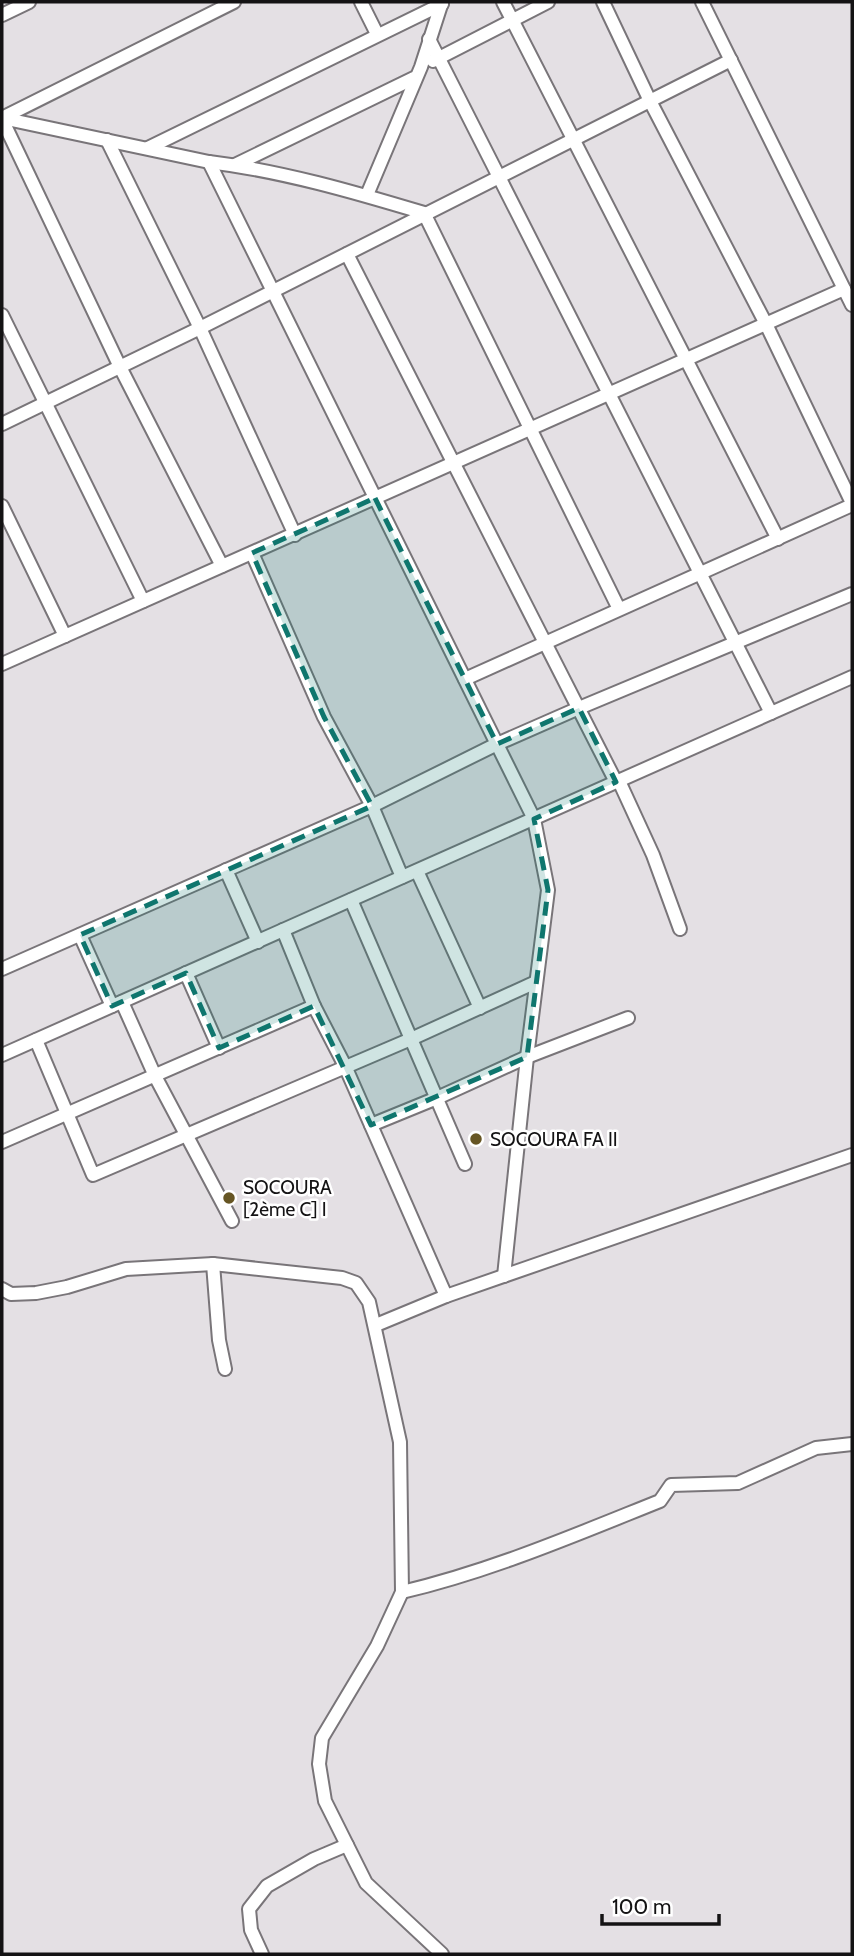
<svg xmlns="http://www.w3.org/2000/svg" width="854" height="1956" viewBox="0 0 854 1956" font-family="Cabin,sans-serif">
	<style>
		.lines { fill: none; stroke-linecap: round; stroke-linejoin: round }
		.minor-casing { stroke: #797579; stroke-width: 16 }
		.minor { stroke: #fff; stroke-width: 12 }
		.marked { fill: #0f766e; fill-opacity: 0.2; stroke: #0f766e; stroke-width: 5; stroke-dasharray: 14 9; stroke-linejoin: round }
		.poi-dot { fill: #665523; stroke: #fff; stroke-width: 2.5 }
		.labels { text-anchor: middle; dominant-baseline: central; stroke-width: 5; stroke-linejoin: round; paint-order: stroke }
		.poi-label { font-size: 19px; fill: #141314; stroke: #fff; text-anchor: start }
	</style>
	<rect width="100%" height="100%" fill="#e4e0e4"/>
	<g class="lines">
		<defs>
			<g id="minor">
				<polyline points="361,2 377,34"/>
				<polyline points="503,2 778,539"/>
				<polyline points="603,2 650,101 766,324 852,503"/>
				<polyline points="702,2 852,305"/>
				<polyline points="2,15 29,2"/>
				<polyline points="429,39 771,713"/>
				<polyline points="433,61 548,2"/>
				<path d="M2 118 209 162C282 171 354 192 424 213L619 609"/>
				<polyline points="2,118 234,2"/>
				<polyline points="2,119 120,367 222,566"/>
				<polyline points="107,140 200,328 295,535"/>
				<polyline points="148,148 442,4"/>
				<polyline points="209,162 534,819 548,890 527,1057 504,1276"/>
				<polyline points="235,165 414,78"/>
				<polyline points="367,195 421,67 442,2"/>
				<polyline points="347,254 616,782"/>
				<polyline points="2,315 143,601"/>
				<polyline points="2,424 200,328 731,60"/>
				<polyline points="2,506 65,636"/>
				<polyline points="252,553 324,717 372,806 402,877"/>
				<polyline points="2,664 844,289"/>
				<polyline points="465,679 852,505"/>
				<polyline points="619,781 653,855 680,929"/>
				<polyline points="226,870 258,942"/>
				<polyline points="417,871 480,1008"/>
				<polyline points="351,900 465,1164"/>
				<polyline points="283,930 314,1006 345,1066 446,1296"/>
				<polyline points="80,935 112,1006"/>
				<polyline points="2,969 372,806 497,744 579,708 852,594"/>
				<polyline points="186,973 219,1048"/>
				<polyline points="122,1002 155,1076 232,1221"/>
				<polyline points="36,1040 93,1175 411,1039 536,982"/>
				<polyline points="2,1055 852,677"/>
				<polyline points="371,1125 437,1098 527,1057 628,1018"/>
				<polyline points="2,1142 314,1006"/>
				<polyline points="213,1264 219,1340 225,1369"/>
				<polyline points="2,1289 11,1294 36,1293 67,1287 126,1269 213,1264 342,1278 356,1283 369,1302 400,1442 402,1592 377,1646 322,1738 319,1764 325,1801 366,1883 442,1954"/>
				<polyline points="376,1325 446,1296 852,1155"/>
				<path d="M402 1592C491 1571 575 1535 660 1501L671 1485 738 1483 816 1448 852 1444"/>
				<polyline points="262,1954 251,1930 249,1909 267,1886 314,1859 347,1845"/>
			</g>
		</defs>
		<use href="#minor" class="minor-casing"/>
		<use href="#minor" class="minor"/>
	</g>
	<path class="marked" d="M375 498 497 744 579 708 616 782 534 819 548 890 527 1057 371 1125 314 1006 219 1048 186 973 112 1006 80 935 372 806 324 717 252 553Z"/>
	<g class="poi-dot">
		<circle cx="476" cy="1139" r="7"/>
		<circle cx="229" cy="1198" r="7"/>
	</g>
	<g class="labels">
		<g class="poi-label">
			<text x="490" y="1139">SOCOURA FA II</text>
			<text x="243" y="1187">SOCOURA<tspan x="243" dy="22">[2ème C] I</tspan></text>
		</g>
	</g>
	<rect width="854" height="1956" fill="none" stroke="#141314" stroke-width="7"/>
	<path d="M602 1914v10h117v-10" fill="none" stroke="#141314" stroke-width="3.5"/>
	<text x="612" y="1914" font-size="21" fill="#141314" stroke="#ffffff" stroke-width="5" paint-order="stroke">100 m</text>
</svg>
